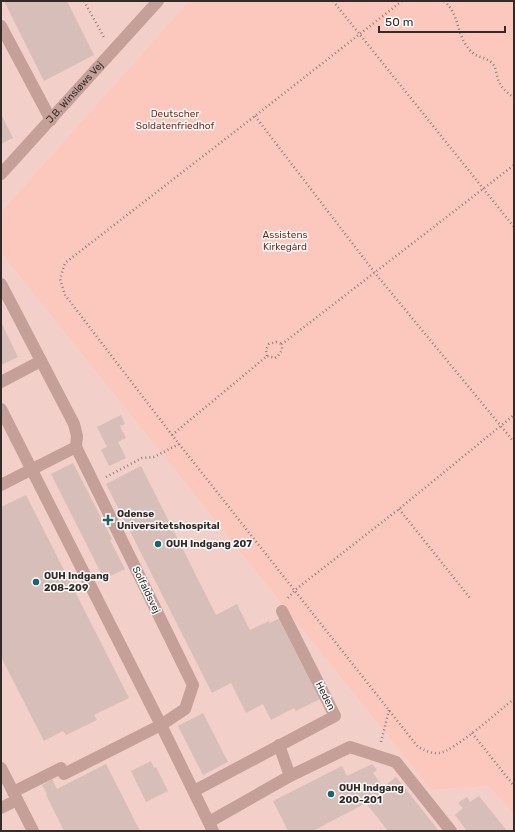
<svg xmlns="http://www.w3.org/2000/svg" width="515" height="832" viewBox="0 0 515 832" font-family="Rubik,sans-serif">
	<style>
		.built { fill: #f2cfc8 }
		.green { fill: #fcc7bc }
		.building { fill: #d8beb9 }
		.lines { fill: none; stroke-linecap: round; stroke-linejoin: round }
		.path { stroke: #93807d; stroke-width: 2.5; stroke-dasharray: 1 3; stroke-linecap: butt }
		.minor { stroke: #c4a099; stroke-width: 12 }
		.poi-dot { fill: #1a6470; stroke: #fff; stroke-width: 1.5 }
		.labels { text-anchor: middle; dominant-baseline: central; stroke-width: 3; stroke-linejoin: round; paint-order: stroke }
		.street-label { font-size: 10px; fill: #342a28; stroke: #fff }
		.park-label { font-size: 10px; fill: #812719; stroke: #fff }
		.poi-label { font-size: 10px; font-weight: bold; fill: #342a28; stroke: #fff; text-anchor: start }
	</style>
	<rect width="100%" height="100%" fill="#f7dcd7"/>
	<g class="built">
		<polygon points="1,1 189,1 1,212"/>
		<polygon points="1,253 431,790 489,786 514,815 514,831 1,831"/>
	</g>
	<polygon class="green" points="189,1 514,1 514,815 489,786 431,790 1,253 1,212"/>
	<g class="building">
		<polygon points="4,1 67,1 94,55 44,81"/>
		<polygon points="1,114 13,138 1,144"/>
		<polygon points="1,322 18,357 1,365"/>
		<polygon points="121,415 125,424 120,426 126,438 118,442 126,458 109,466 101,450 107,447 97,427"/>
		<polygon points="73,463 112,539 110,540 125,569 104,579 51,474"/>
		<polygon points="141,466 216,615 237,604 250,630 269,621 270,623 282,617 322,698 296,711 294,708 271,720 263,704 246,713 231,683 212,693 106,484"/>
		<polygon points="26,495 129,698 94,715 97,720 66,735 63,731 44,741 1,657 1,507"/>
		<polygon points="203,713 228,762 203,775 178,726"/>
		<polygon points="151,761 154,768 156,767 168,791 146,802 131,771"/>
		<polygon points="106,764 140,831 64,831 46,795 47,794 42,785 52,779 57,789"/>
		<polygon points="372,764 377,770 373,773 383,787 396,777 439,831 388,831 366,803 313,831 288,831 273,801 342,766 347,776"/>
		<polygon points="479,796 507,831 467,831 455,815 463,808 458,803 467,797 470,802"/>
	</g>
	<g class="lines">
		<g class="path">
			<polyline points="84,1 105,39"/>
			<polyline points="333,1 514,227"/>
			<path d="M402 1 255 116 65 263 60 279 65 295 172 435 418 747C425 750 431 754 439 753 453 752 500 710 514 699"/>
			<path d="M444 1C459 14 456 30 466 45 475 59 481 55 491 62 497 67 496 76 499 82 502 89 508 93 514 98"/>
			<polyline points="255,116 375,273 514,442"/>
			<polyline points="267,356 266,350 269,344 276,342 282,344"/>
			<polyline points="172,435 267,356 275,358 278,356 282,350 282,344 514,165"/>
			<polyline points="106,477 142,458 154,457 179,444"/>
			<polyline points="399,509 470,598"/>
			<polyline points="288,598 295,590 399,509 514,415"/>
			<polyline points="472,733 514,786"/>
			<polyline points="381,742 389,710"/>
		</g>
		<g class="minor">
			<polyline points="1,26 51,120"/>
			<path id="s1" d="M1 174 158 1"/>
			<polyline points="1,284 74,424 77,436 76,447"/>
			<polyline points="1,382 41,361"/>
			<polyline points="1,409 161,725 213,831"/>
			<polyline points="1,485 76,447"/>
			<polyline points="1,768 33,831"/>
			<polyline points="290,776 350,747 396,762 451,831"/>
			<polyline points="194,791 335,716 282,611"/>
			<polyline points="13,792 61,768 64,774 161,725 185,709 193,685 76,447"/>
			<polyline points="1,808 17,800"/>
			<polyline points="209,822 290,776 279,745"/>
		</g>
	</g>
	<g class="poi-dot">
		<path d="M106 514h4v4h4v4h-4v4h-4v-4h-4v-4h4z"/>
		<circle cx="158" cy="544" r="4"/>
		<circle cx="36" cy="582" r="4"/>
		<circle cx="331" cy="794" r="4"/>
	</g>
	<g class="labels">
		<g class="street-label">
			<text stroke="none"><textPath href="#s1" startOffset="110">J.B. Winsløws Vej</textPath></text>
			<text transform="translate(146 590) rotate(64)">Solfaldsvej</text>
			<text transform="translate(325 696) rotate(63)">Heden</text>
		</g>
		<g class="park-label">
			<text x="175" y="114">Deutscher<tspan x="175" dy="12">Soldatenfriedhof</tspan></text>
			<text x="285" y="235">Assistens<tspan x="285" dy="12">Kirkegård</tspan></text>
		</g>
		<g class="poi-label">
			<text x="117" y="514">Odense<tspan x="117" dy="12">Universitetshospital</tspan></text>
			<text x="166" y="544">OUH Indgang 207</text>
			<text x="44" y="576">OUH Indgang<tspan x="44" dy="12">208-209</tspan></text>
			<text x="339" y="788">OUH Indgang<tspan x="339" dy="12">200-201</tspan></text>
		</g>
	</g>
	<rect width="515" height="832" fill="none" stroke="#342a28" stroke-width="4"/>
	<path d="M379 26v6h126v-6" fill="none" stroke="#342a28" stroke-width="2"/>
	<text x="385" y="26" font-size="12" fill="#342a28" stroke="#ffffff" stroke-width="3" paint-order="stroke">50 m</text>
</svg>
